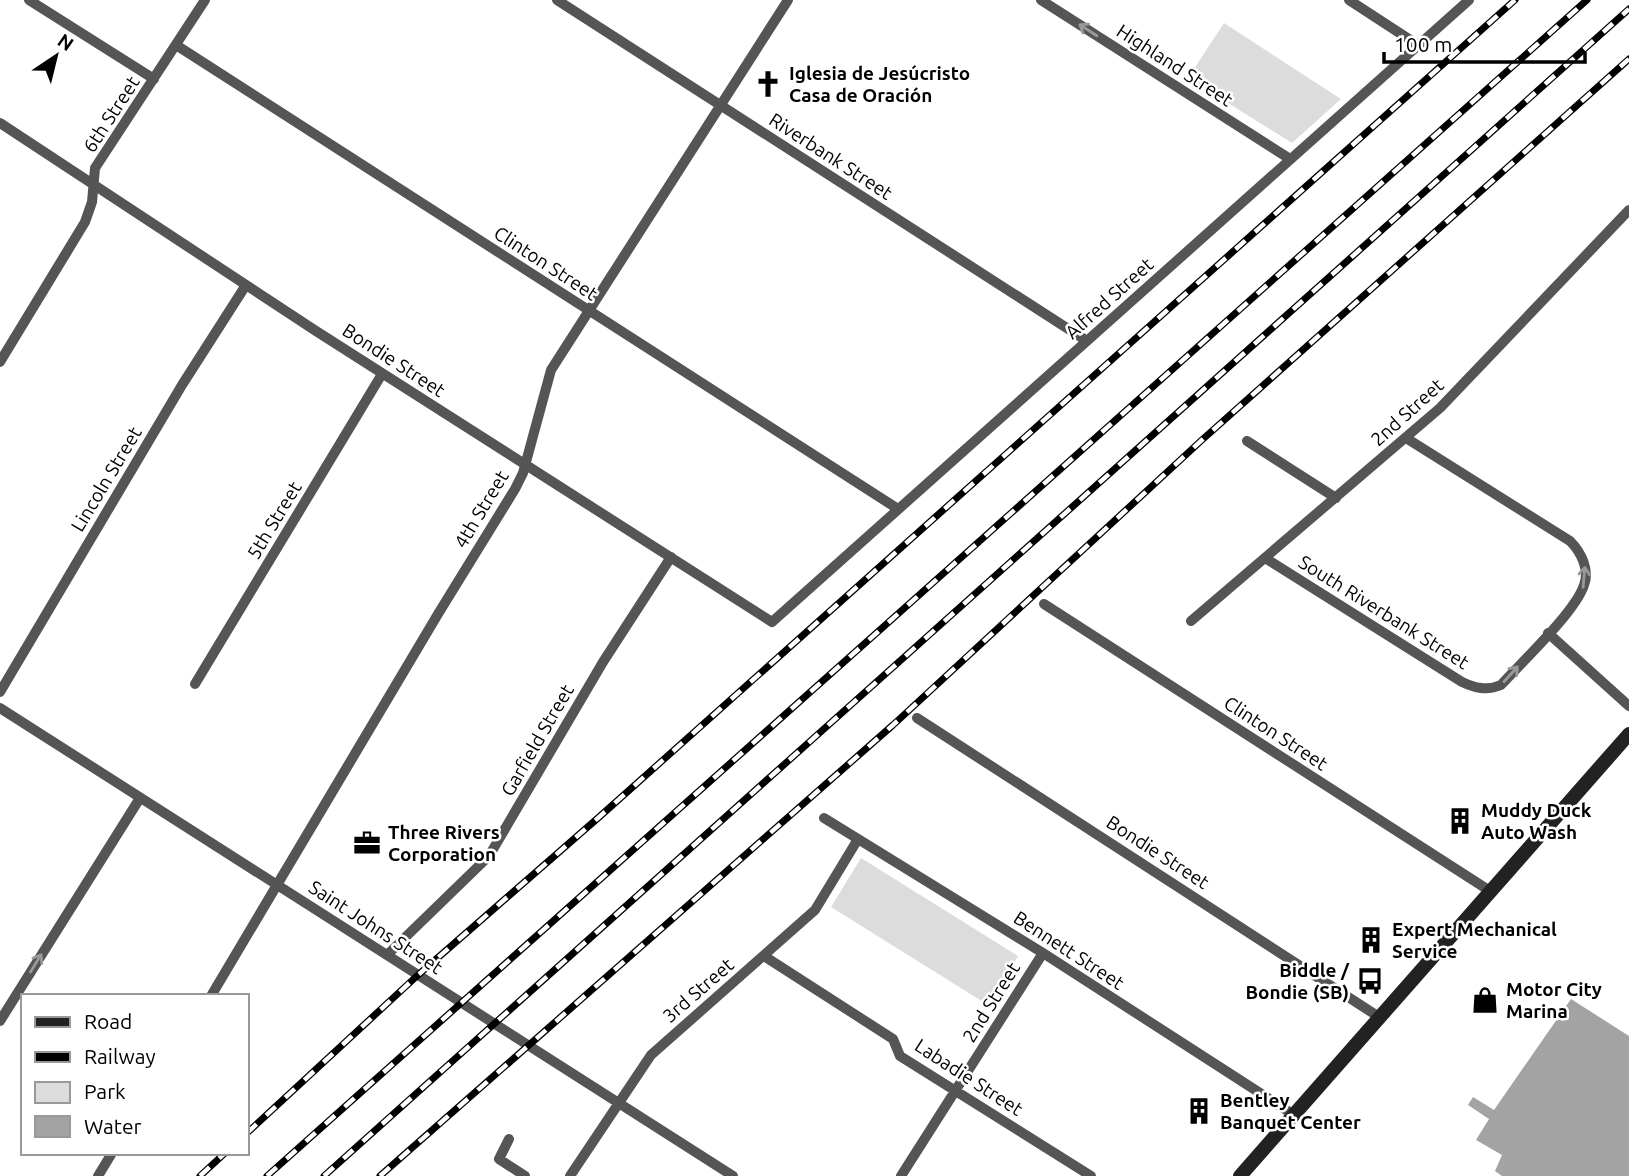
<svg xmlns="http://www.w3.org/2000/svg" width="1629" height="1176" viewBox="0 0 1629 1176" font-family="Ubuntu,sans-serif">
<style>
.green{fill:#dcdcdc}
.water{fill:#a3a3a3}
.lines{fill:none;stroke-linecap:round;stroke-linejoin:round}
.minor{stroke:#555;stroke-width:10}
.secondary{stroke:#222;stroke-width:14}
.rail-casing{stroke:#000;stroke-width:7}
.rail{stroke:#fff;stroke-width:4.5;stroke-dasharray:13;stroke-linecap:butt}
.oneway{stroke:#999}
.labels{text-anchor:middle;dominant-baseline:central;stroke-width:5;stroke-linejoin:round;paint-order:stroke}
.street-label{font-size:19px;fill:#000;stroke:#fff}
.poi-label{font-size:19px;font-weight:bold;fill:#000;stroke:#fff;text-anchor:start}
</style>
<rect width="100%" height="100%" fill="#fff"/>
<!-- green -->
<path class="green" d="M 1224,23 L 1341,99 L 1292,143 L 1188,78 Z
M 861,858 L 1018,956 L 988,1005 L 831,907 Z"/>
<!-- water -->
<path class="water" d="M 1571,999 L 1629,1036 L 1629,1176 L 1502,1176 L 1495,1171 L 1502,1155 L 1476,1140 L 1489,1119 L 1468,1105 L 1473,1097 L 1494,1110 Z"/>
<g class="lines">
<!-- minor -->
<path class="minor" d="M 29,0 L 154,79
M 557,0 L 1087,341
M 1041,0 L 1290,159
M 1349,0 L 1418,45
M 176,45 L 898,509
M 0,123 L 316,331 L 772,622 L 1469,0
M 0,362 L 85,222 L 92,202 L 95,168 L 205,0
M 1247,441 L 1336,498
M 1265,558 L 1462,682 C 1475,688 1487,691 1501,685 C 1522,662 1576,611 1584,585 C 1590,570 1581,552 1570,541 L 1406,438
M 1044,604 L 1490,891
M 1191,621 L 1440,408 L 1629,210
M 1548,633 L 1629,706
M 195,684 L 382,374
M 0,692 L 182,385 L 246,285
M 0,708 L 733,1176
M 917,718 L 1379,1017
M 824,818 L 1043,953 L 1294,1115
M 387,955 L 489,856 L 603,662 L 671,557
M 764,956 L 893,1039 L 900,1056 L 1091,1176
M 211,996 L 438,614 L 515,489 L 523,473 L 551,370 L 788,0
M 0,1021 L 140,798
M 509,1139 L 499,1159 L 525,1176
M 98,1176 L 112,1153
M 570,1176 L 651,1055 L 815,910 L 858,839
M 901,1176 L 1043,953"/>
<!-- secondary -->
<path class="secondary" d="M 1240,1176 L 1629,734"/>
<defs>
<path id="rail" d="M 247,1133 L 418,975 L 598,818 L 1515,0
M 200,1176 L 225,1153
M 267,1176 L 1587,0
M 324,1176 L 1629,9
M 380,1176 L 893,725 L 1203,439 L 1629,59"/>
</defs>
<!-- rail casing -->
<use href="#rail" class="rail-casing"/>
<!-- rail -->
<use href="#rail" class="rail"/>
</g>
<!-- one-way arrows -->
<defs><path id="oneway-shaft" d="M-6 0H5M1.5-3L5.5 0L1.5 3" fill="none" stroke-width="1.6" stroke-linecap="round" stroke-linejoin="round" transform="scale(1.75)"/></defs>
<g class="oneway">
<use href="#oneway-shaft" transform="translate(1088 30) rotate(-147)"/>
<use href="#oneway-shaft" transform="translate(1584 577) rotate(-85)"/>
<use href="#oneway-shaft" transform="translate(1511 674) rotate(-48)"/>
<use href="#oneway-shaft" transform="translate(36 963) rotate(-58)"/>
</g>
<!-- icons -->
<defs>
<symbol id="church-bare" viewBox="-9 -9 18 18"><path d="M-1.2-6h2.4v3.5h3.3v2.4h-3.3V6h-2.4V-.1h-3.3v-2.4h3.3Z" fill="#000" stroke="#fff" stroke-width="2.5" paint-order="stroke"/></symbol>
<symbol id="building-bare" viewBox="-9 -9 18 18"><path d="M-4-6H4V6H1V3H-1V6H-4ZM-2.5-4.3h1.7v1.8h-1.7ZM.8-4.3h1.7v1.8H.8ZM-2.5-1h1.7V.8h-1.7ZM.8-1h1.7V.8H.8Z" fill="#000" stroke="#fff" stroke-width="2.5" paint-order="stroke"/></symbol>
<symbol id="office-bare" viewBox="-9 -9 18 18"><path d="M-6-3h4V-5.5h4V-3h4V5H-6ZM-1-4.5V-3h2v-1.5ZM-6 0V1H6V0Z" fill="#000" stroke="#fff" stroke-width="2.5" paint-order="stroke"/></symbol>
<symbol id="bus-bare" viewBox="-9 -9 18 18"><path d="M-5-6H5V4H4V6H2V4H-2V6H-4V4H-5ZM-3.5-4V0h7V-4ZM-3.5 1.2v1.5H-2V1.2ZM2 1.2v1.5H3.5V1.2Z" fill="#000" stroke="#fff" stroke-width="2.5" paint-order="stroke"/></symbol>
<symbol id="shop-bare" viewBox="-9 -9 18 18"><path d="M-5-2.5h2.3a2.7 3.5 0 0 1 5.4 0H5L5.5 6h-11ZM-1.5-2.5h3a1.5 2.3 0 0 0-3 0Z" fill="#000" stroke="#fff" stroke-width="2.5" paint-order="stroke"/></symbol>
</defs>
<g fill-rule="evenodd">
<use href="#church-bare" x="749" y="65" width="38" height="38"/>
<use href="#building-bare" x="1441" y="802" width="38" height="38"/>
<use href="#office-bare" x="348" y="824" width="38" height="38"/>
<use href="#building-bare" x="1352" y="921" width="38" height="38"/>
<use href="#bus-bare" x="1351" y="962" width="38" height="38"/>
<use href="#shop-bare" x="1466" y="981" width="38" height="38"/>
<use href="#building-bare" x="1180" y="1092" width="38" height="38"/>
</g>
<g class="labels">
<!-- street labels -->
<g class="street-label">
<text transform="translate(1175 65) rotate(33)">Highland Street</text>
<text transform="translate(111 114) rotate(-57)">6th Street</text>
<text transform="translate(831 156) rotate(33)">Riverbank Street</text>
<text transform="translate(546 263) rotate(33)">Clinton Street</text>
<text transform="translate(1109 298) rotate(-42)">Alfred Street</text>
<text transform="translate(394 360) rotate(33)">Bondie Street</text>
<text transform="translate(1407 412) rotate(-42)">2nd Street</text>
<text transform="translate(106 479) rotate(-59)">Lincoln Street</text>
<text transform="translate(481 509) rotate(-59)">4th Street</text>
<text transform="translate(274 520) rotate(-59)">5th Street</text>
<text transform="translate(1384 612) rotate(32)">South Riverbank Street</text>
<text transform="translate(1276 733) rotate(33)">Clinton Street</text>
<text transform="translate(537 740) rotate(-60)">Garfield Street</text>
<text transform="translate(1158 852) rotate(33)">Bondie Street</text>
<text transform="translate(376 927) rotate(33)">Saint Johns Street</text>
<text transform="translate(1069 950) rotate(33)">Bennett Street</text>
<text transform="translate(698 990) rotate(-41)">3rd Street</text>
<text transform="translate(991 1002) rotate(-58)">2nd Street</text>
<text transform="translate(969 1077) rotate(33)">Labadie Street</text>
</g>
<!-- poi labels -->
<g class="poi-label">
<text x="789" y="73">Iglesia de Jesúcristo<tspan x="789" dy="22">Casa de Oración</tspan></text>
<text x="1481" y="810">Muddy Duck<tspan x="1481" dy="22">Auto Wash</tspan></text>
<text x="388" y="832">Three Rivers<tspan x="388" dy="22">Corporation</tspan></text>
<text x="1392" y="929">Expert Mechanical<tspan x="1392" dy="22">Service</tspan></text>
<text x="1349" y="970" text-anchor="end">Biddle /<tspan x="1349" dy="22">Bondie (SB)</tspan></text>
<text x="1506" y="989">Motor City<tspan x="1506" dy="22">Marina</tspan></text>
<text x="1220" y="1100">Bentley<tspan x="1220" dy="22">Banquet Center</tspan></text>
</g>
</g>
<!-- legend -->
<rect x="21" y="994" width="228" height="161" fill="#ffffff" stroke="#999999" stroke-width="2"/>
<rect x="35" y="1017" width="35" height="10" fill="#222222" stroke="#999999" stroke-width="2"/>
<text x="84" y="1029" font-size="21" fill="#000000">Road</text>
<rect x="35" y="1052" width="35" height="10" fill="#000000" stroke="#999999" stroke-width="2"/>
<text x="84" y="1064" font-size="21" fill="#000000">Railway</text>
<rect x="35" y="1082" width="35" height="21" fill="#dcdcdc" stroke="#999999" stroke-width="2"/>
<text x="84" y="1099" font-size="21" fill="#000000">Park</text>
<rect x="35" y="1116" width="35" height="21" fill="#a3a3a3" stroke="#999999" stroke-width="2"/>
<text x="84" y="1134" font-size="21" fill="#000000">Water</text>
<!-- north arrow -->
<g transform="translate(56 56) rotate(35)" stroke="#ffffff" stroke-width="5" paint-order="stroke">
<path d="M0-5L12 26L0 18L-12 26Z" fill="#000000"/>
<text y="-10" font-size="19" font-weight="bold" text-anchor="middle" fill="#000000">N</text>
</g>
<!-- scale -->
<path d="M1384 52v10h201v-10" fill="none" stroke="#000000" stroke-width="3.5"/>
<text x="1394" y="52" font-size="21" fill="#000000" stroke="#ffffff" stroke-width="5" paint-order="stroke">100 m</text>
</svg>
